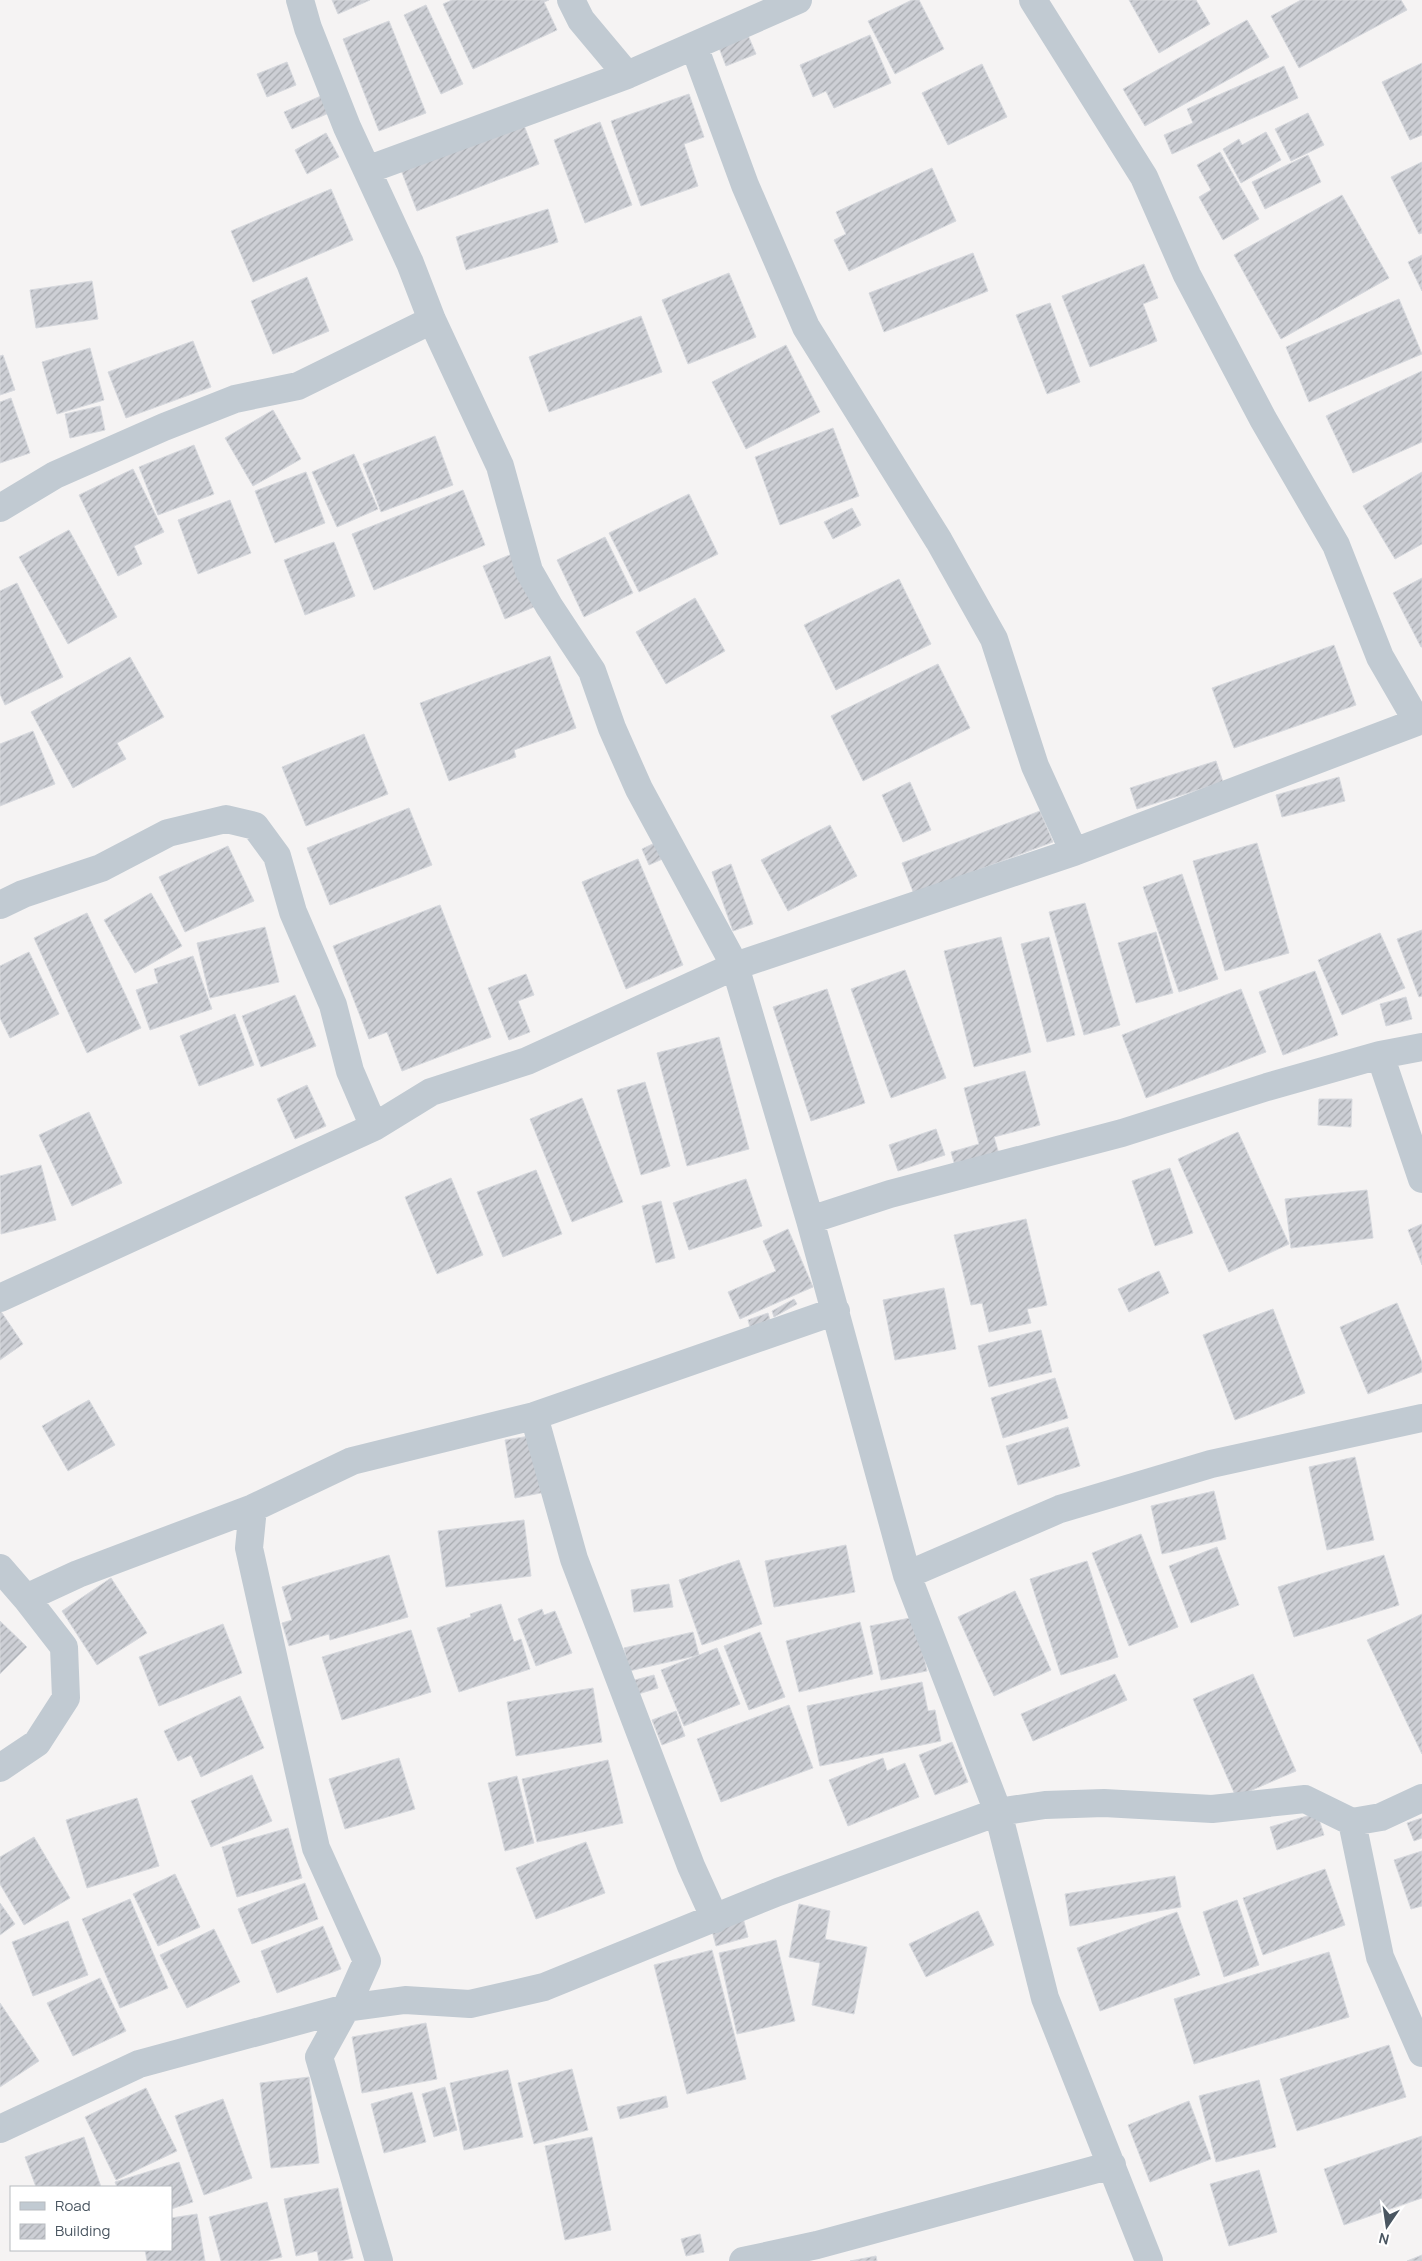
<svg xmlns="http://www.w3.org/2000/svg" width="1422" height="2261" viewBox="0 0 1422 2261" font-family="Manrope,sans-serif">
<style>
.building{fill:url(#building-hatch);stroke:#d7d9de}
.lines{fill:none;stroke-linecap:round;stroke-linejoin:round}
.minor{stroke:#c1cad2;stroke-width:28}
</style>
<defs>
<pattern id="building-hatch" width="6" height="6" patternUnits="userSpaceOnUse" patternTransform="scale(1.25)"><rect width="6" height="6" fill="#cdcfd5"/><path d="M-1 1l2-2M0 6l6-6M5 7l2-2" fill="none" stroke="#a8abb0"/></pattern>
</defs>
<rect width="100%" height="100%" fill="#f5f3f3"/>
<!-- building -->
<path class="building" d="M 332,0 L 370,0 L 338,14 Z
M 452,0 L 549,0 L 544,2 L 557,30 L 473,69 L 443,4 Z
M 912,0 L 919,0 L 944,49 L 895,74 L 868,21 Z
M 1129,0 L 1196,0 L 1210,24 L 1159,53 Z
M 1301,0 L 1401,0 L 1407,10 L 1299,68 L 1271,16 Z
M 426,5 L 463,84 L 441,94 L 404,15 Z
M 1247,20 L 1269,57 L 1145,126 L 1123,89 Z
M 389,21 L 426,113 L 379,131 L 343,39 Z
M 747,33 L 756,54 L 726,66 L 718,45 Z
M 870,35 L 891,83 L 834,108 L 826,91 L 813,97 L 800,65 Z
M 287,62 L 296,85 L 267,97 L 257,74 Z
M 1422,63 L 1422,135 L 1410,140 L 1382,82 Z
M 982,64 L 1007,117 L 948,145 L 922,93 Z
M 1284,66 L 1298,98 L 1172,154 L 1164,135 L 1193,123 L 1187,109 Z
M 689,94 L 704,137 L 684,144 L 698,186 L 641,206 L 611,121 Z
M 321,96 L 329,113 L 292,129 L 284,112 Z
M 1308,113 L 1324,145 L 1291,161 L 1275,129 Z
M 600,122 L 632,205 L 585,223 L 554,140 Z
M 523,123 L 539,164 L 417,211 L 401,170 Z
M 1266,132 L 1281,160 L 1241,183 L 1223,149 L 1239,139 L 1242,145 Z
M 326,133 L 339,157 L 307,174 L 295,150 Z
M 1220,152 L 1259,219 L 1223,240 L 1199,197 L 1211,190 L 1197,165 Z
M 1308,155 L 1321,182 L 1265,209 L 1252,182 Z
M 1422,162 L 1422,233 L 1419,234 L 1391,177 Z
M 932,168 L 956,221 L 849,271 L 834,240 L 846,234 L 836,212 Z
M 331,189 L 353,240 L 253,282 L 231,231 Z
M 1342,195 L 1389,278 L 1281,339 L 1234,255 Z
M 548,209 L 558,242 L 466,270 L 456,237 Z
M 973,253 L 988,291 L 884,332 L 869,293 Z
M 1422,255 L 1422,291 L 1408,262 Z
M 1144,264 L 1158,298 L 1143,304 L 1157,341 L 1090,367 L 1062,296 Z
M 729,273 L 756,337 L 688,364 L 662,300 Z
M 307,277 L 329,331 L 273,354 L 251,301 Z
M 92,281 L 98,319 L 36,328 L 30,290 Z
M 1399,299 L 1422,354 L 1309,402 L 1286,347 Z
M 1050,303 L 1080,382 L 1047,394 L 1016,315 Z
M 641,316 L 662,372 L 549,412 L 529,357 Z
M 193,341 L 211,387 L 126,418 L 108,372 Z
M 786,345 L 820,412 L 746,449 L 712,382 Z
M 90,348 L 104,400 L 57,414 L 42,362 Z
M 3,355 L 15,390 L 0,395 L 0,356 Z
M 1422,371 L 1422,442 L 1353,473 L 1326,416 Z
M 11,398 L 30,453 L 0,463 L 0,402 Z
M 100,406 L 105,430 L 70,438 L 65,414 Z
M 273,410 L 301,459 L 253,486 L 225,438 Z
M 833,428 L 859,496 L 780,525 L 755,457 Z
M 435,436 L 453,485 L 381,512 L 363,464 Z
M 194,445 L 214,494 L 158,515 L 139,467 Z
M 354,454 L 378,509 L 337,527 L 312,472 Z
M 133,469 L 164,532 L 134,546 L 142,564 L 118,576 L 79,495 Z
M 306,472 L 325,523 L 275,543 L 255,491 Z
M 1422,472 L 1422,544 L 1395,559 L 1363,506 Z
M 463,490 L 485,545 L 374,590 L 352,534 Z
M 689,494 L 718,554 L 639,592 L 609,533 Z
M 230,500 L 251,553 L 198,574 L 178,520 Z
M 852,508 L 861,525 L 833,539 L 824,522 Z
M 69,530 L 117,617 L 68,644 L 19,557 Z
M 605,537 L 633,593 L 584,617 L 557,560 Z
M 334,542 L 355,596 L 305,615 L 284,560 Z
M 512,554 L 534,607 L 505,619 L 483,566 Z
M 1422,578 L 1422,647 L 1421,647 L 1393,593 Z
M 899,579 L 931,644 L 836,690 L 804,625 Z
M 17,583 L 63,677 L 5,705 L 0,694 L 0,591 Z
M 695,598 L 725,651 L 666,684 L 636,632 Z
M 1334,645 L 1356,705 L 1234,748 L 1212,688 Z
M 550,656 L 576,728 L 514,750 L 516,757 L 449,781 L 420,703 Z
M 130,657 L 164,717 L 117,743 L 126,759 L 73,788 L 31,712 Z
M 938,664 L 970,728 L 863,781 L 831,716 Z
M 33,731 L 55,784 L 0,806 L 0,744 Z
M 364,734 L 388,794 L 306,826 L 282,767 Z
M 1216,761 L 1223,782 L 1137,809 L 1130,788 Z
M 1339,777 L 1345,801 L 1282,817 L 1276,795 Z
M 910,782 L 931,830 L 903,842 L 882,795 Z
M 409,808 L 432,865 L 330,905 L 307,848 Z
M 1040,811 L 1053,842 L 914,894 L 902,863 Z
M 830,825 L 857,876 L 788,911 L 761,860 Z
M 659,841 L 667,857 L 649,865 L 642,849 Z
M 1257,843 L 1289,953 L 1225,971 L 1193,861 Z
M 228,846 L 254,901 L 185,932 L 159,877 Z
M 638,859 L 683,965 L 626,989 L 582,882 Z
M 731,864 L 753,924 L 733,931 L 712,872 Z
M 1182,874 L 1218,979 L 1179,992 L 1143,887 Z
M 151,893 L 182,946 L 135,973 L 104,920 Z
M 1085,903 L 1120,1025 L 1084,1035 L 1049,912 Z
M 440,905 L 491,1037 L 402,1071 L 387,1032 L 369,1039 L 333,946 Z
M 87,913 L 141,1028 L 87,1053 L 34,938 Z
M 265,927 L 279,982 L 210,998 L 197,943 Z
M 1422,930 L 1422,996 L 1419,997 L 1397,939 Z
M 1156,932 L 1173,993 L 1136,1003 L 1118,943 Z
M 1380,933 L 1405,988 L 1342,1015 L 1318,960 Z
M 1001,937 L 1031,1052 L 974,1067 L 944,951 Z
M 1049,937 L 1075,1035 L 1047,1042 L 1021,944 Z
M 29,952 L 59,1014 L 10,1038 L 0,1018 L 0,966 Z
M 193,956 L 212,1009 L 150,1030 L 136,990 L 158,983 L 154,969 Z
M 905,970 L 946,1078 L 891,1098 L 851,989 Z
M 1315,971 L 1338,1035 L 1283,1055 L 1259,992 Z
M 526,974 L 534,995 L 518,1001 L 530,1032 L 509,1040 L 488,988 Z
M 827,989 L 865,1103 L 811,1121 L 773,1007 Z
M 1241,989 L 1266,1052 L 1146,1098 L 1122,1035 Z
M 295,995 L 316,1046 L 261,1067 L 242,1016 Z
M 1406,997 L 1412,1019 L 1386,1026 L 1380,1004 Z
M 235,1014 L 254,1065 L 199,1086 L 180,1036 Z
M 719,1037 L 749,1149 L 687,1166 L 657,1053 Z
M 1025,1071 L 1040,1125 L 994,1137 L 999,1154 L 955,1166 L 951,1152 L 979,1144 L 964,1088 Z
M 645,1082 L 670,1166 L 641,1175 L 617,1090 Z
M 307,1085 L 326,1126 L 295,1139 L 277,1099 Z
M 582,1098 L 623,1202 L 572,1222 L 530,1119 Z
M 1319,1099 L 1352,1099 L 1351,1127 L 1318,1125 Z
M 89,1112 L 122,1183 L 72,1206 L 39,1135 Z
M 936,1129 L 945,1155 L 898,1171 L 889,1145 Z
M 1238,1132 L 1289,1244 L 1229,1272 L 1178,1159 Z
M 41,1165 L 56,1220 L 1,1234 L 0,1176 Z
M 1170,1168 L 1193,1233 L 1155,1246 L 1132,1181 Z
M 536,1170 L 562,1234 L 503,1257 L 477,1192 Z
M 451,1178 L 483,1255 L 437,1274 L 405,1197 Z
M 746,1179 L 762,1226 L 689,1250 L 673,1203 Z
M 1367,1190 L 1373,1238 L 1291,1248 L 1285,1199 Z
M 661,1201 L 675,1258 L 656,1263 L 642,1206 Z
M 1026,1219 L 1047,1305 L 1027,1309 L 1031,1323 L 989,1332 L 982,1303 L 971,1305 L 954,1235 Z
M 1422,1224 L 1422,1265 L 1408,1230 Z
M 788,1229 L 813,1287 L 740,1319 L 728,1292 L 776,1271 L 763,1241 Z
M 1159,1271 L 1169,1293 L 1129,1312 L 1118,1289 Z
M 944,1288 L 956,1349 L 895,1360 L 883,1300 Z
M 794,1299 L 797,1304 L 774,1317 L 772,1311 Z
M 1397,1303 L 1422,1362 L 1422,1372 L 1368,1394 L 1340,1327 Z
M 1273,1309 L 1305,1393 L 1235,1420 L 1203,1335 Z
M 0,1310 L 23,1344 L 0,1360 Z
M 768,1313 L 770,1320 L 750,1327 L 748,1320 Z
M 1041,1330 L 1052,1372 L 989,1387 L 978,1346 Z
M 1055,1378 L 1068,1418 L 1003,1438 L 991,1398 Z
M 89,1400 L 115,1445 L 68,1471 L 42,1426 Z
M 1068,1427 L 1080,1466 L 1018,1485 L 1006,1446 Z
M 536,1435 L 546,1492 L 515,1498 L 505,1440 Z
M 1355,1457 L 1374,1540 L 1327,1550 L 1309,1467 Z
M 1214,1491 L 1226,1539 L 1162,1554 L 1151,1506 Z
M 524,1520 L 531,1576 L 446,1587 L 438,1531 Z
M 1141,1534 L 1178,1627 L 1129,1646 L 1092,1553 Z
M 846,1545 L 855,1592 L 774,1607 L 765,1561 Z
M 1217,1547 L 1239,1605 L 1191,1623 L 1169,1566 Z
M 389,1555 L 408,1617 L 330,1640 L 329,1634 L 289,1646 L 282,1623 L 292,1620 L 282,1587 Z
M 1384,1555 L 1399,1605 L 1294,1637 L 1278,1587 Z
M 739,1560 L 762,1624 L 702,1645 L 679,1580 Z
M 1087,1561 L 1118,1657 L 1061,1675 L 1030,1579 Z
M 111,1578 L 147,1633 L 97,1665 L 62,1611 Z
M 669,1584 L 673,1607 L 634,1612 L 631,1590 Z
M 1015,1591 L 1051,1670 L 994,1696 L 958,1617 Z
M 501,1604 L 514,1642 L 521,1639 L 530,1669 L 459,1692 L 437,1628 L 471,1617 L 470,1614 Z
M 542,1609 L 544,1615 L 555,1611 L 572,1653 L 536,1666 L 518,1619 Z
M 1422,1614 L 1422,1754 L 1367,1640 Z
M 915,1617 L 927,1671 L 881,1680 L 870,1626 Z
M 0,1621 L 27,1647 L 0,1674 Z
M 860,1622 L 873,1674 L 799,1692 L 786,1641 Z
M 223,1624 L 242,1673 L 159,1706 L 139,1657 Z
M 411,1630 L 431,1692 L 342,1720 L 322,1657 Z
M 693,1632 L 699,1655 L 629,1671 L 624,1648 Z
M 760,1632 L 785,1697 L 749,1710 L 724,1646 Z
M 717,1648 L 740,1704 L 684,1726 L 661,1670 Z
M 1115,1674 L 1127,1700 L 1033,1741 L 1021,1714 Z
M 1253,1674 L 1296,1771 L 1236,1797 L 1193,1699 Z
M 654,1675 L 658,1688 L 635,1695 L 631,1681 Z
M 922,1682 L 928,1711 L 935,1710 L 941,1741 L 820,1766 L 807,1706 Z
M 593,1688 L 602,1742 L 516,1756 L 507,1702 Z
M 240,1696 L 264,1748 L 201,1777 L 191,1755 L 178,1761 L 164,1731 Z
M 789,1705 L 813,1768 L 721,1802 L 697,1739 Z
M 676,1711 L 685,1736 L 662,1745 L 652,1720 Z
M 952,1742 L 968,1782 L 935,1795 L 919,1755 Z
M 399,1758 L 415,1809 L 345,1829 L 329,1779 Z
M 883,1758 L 887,1771 L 905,1763 L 919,1797 L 848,1826 L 829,1780 Z
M 608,1760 L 623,1823 L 537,1842 L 522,1779 Z
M 252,1775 L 272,1821 L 211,1847 L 191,1801 Z
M 517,1776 L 534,1843 L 505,1851 L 488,1783 Z
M 137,1798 L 159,1866 L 87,1888 L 66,1820 Z
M 1317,1813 L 1324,1835 L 1277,1850 L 1270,1827 Z
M 1422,1818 L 1422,1838 L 1414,1841 L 1407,1823 Z
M 288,1828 L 302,1878 L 237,1897 L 222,1847 Z
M 34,1837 L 70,1898 L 24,1925 L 0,1884 L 0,1857 Z
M 586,1842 L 605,1893 L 536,1919 L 516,1868 Z
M 1422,1851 L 1422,1906 L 1411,1909 L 1394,1860 Z
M 1325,1869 L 1345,1925 L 1263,1955 L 1243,1898 Z
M 175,1874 L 200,1927 L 158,1946 L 133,1894 Z
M 1175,1876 L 1181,1907 L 1070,1926 L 1065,1894 Z
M 305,1883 L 318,1919 L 252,1944 L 238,1909 Z
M 130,1899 L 168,1988 L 120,2008 L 82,1919 Z
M 1237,1900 L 1259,1965 L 1224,1977 L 1203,1912 Z
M 0,1903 L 15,1924 L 0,1935 Z
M 799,1904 L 830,1911 L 825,1939 L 867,1947 L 854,2014 L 812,2005 L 820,1963 L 789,1957 Z
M 978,1911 L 994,1945 L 926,1977 L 909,1944 Z
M 1177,1912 L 1200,1975 L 1100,2011 L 1077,1948 Z
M 742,1914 L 748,1937 L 716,1946 L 710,1923 Z
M 68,1921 L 88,1975 L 33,1996 L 12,1942 Z
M 323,1926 L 341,1969 L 277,1993 L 261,1951 Z
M 214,1929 L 240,1982 L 187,2008 L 160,1955 Z
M 776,1940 L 795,2021 L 737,2034 L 719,1953 Z
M 712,1950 L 746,2079 L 687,2094 L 654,1965 Z
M 1329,1952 L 1349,2017 L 1194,2064 L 1174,1999 Z
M 100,1978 L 126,2031 L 73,2056 L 47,2003 Z
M 0,2003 L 39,2061 L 0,2087 Z
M 426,2023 L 437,2079 L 362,2093 L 352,2037 Z
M 1389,2045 L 1406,2097 L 1297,2131 L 1280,2079 Z
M 572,2069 L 588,2130 L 534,2144 L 518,2083 Z
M 508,2070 L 523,2137 L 464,2150 L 450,2083 Z
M 309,2077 L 319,2163 L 271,2168 L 260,2083 Z
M 1259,2080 L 1276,2147 L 1216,2162 L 1199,2096 Z
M 445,2087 L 457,2130 L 434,2137 L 422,2094 Z
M 146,2088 L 177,2151 L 116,2180 L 85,2117 Z
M 412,2092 L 426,2142 L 384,2153 L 371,2104 Z
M 666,2096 L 668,2107 L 620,2119 L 617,2107 Z
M 223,2099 L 252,2178 L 204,2195 L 175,2116 Z
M 1189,2101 L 1211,2159 L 1150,2182 L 1128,2125 Z
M 1422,2136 L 1422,2198 L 1344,2225 L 1324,2169 Z
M 84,2137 L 101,2187 L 36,2187 L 25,2157 Z
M 592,2137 L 611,2230 L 565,2240 L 545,2146 Z
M 179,2162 L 193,2202 L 171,2209 L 171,2187 L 117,2187 L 115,2182 Z
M 1259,2170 L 1277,2232 L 1229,2246 L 1210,2184 Z
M 338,2188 L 353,2258 L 340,2261 L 319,2261 L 317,2251 L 296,2256 L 284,2199 Z
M 267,2202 L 282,2257 L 265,2261 L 221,2261 L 209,2217 Z
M 197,2214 L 205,2261 L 147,2261 L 145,2250 L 171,2250 L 171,2218 Z
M 700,2234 L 704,2252 L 686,2256 L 681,2239 Z
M 1422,2255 L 1422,2261 L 1407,2261 Z
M 876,2256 L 877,2261 L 850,2261 Z"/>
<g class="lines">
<!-- minor -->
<path class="minor" d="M 300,0 L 308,28 L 347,127 L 410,263 L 432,320 L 500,466 L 529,571 L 549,606 L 592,671 L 612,728 L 639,789 L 735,966 L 810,1220 L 907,1575 L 998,1812 L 1045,1998 L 1149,2261
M 571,0 L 581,20 L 627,75
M 1033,0 L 1144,177 L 1187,275 L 1263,419 L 1336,545 L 1380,657 L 1417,721
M 694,46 L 745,185 L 806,327 L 939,541 L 994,639 L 1035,766 L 1074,852
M 367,170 L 627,75 L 798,0
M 0,508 L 55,475 L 164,427 L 235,399 L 298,386 L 432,320
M 0,905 L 23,894 L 101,868 L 168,833 L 226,819 L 255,826 L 277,856 L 293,912 L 333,1005 L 350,1071 L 374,1127 L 431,1092 L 527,1061 L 735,966 L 1074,852 L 1422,720
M 1422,1047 L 1380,1055 L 1422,1179
M 810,1220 L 890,1194 L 1122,1133 L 1267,1087 L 1380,1055
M 0,1298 L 374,1127
M 534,1416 L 574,1559 L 691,1866 L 715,1919
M 253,1508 L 249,1548 L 316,1848 L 367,1961 L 346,2008 L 319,2057 L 379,2261
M 0,1568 L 26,1598 L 78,1574 L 253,1508 L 352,1461 L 534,1416 L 836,1311
M 907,1575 L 1060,1509 L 1211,1464 L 1422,1418
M 0,1768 L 37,1743 L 66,1698 L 64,1647 L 26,1598
M 1352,1822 L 1380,1957 L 1422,2053
M 0,2129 L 139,2064 L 346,2008 L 405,2000 L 470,2004 L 544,1987 L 778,1892 L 998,1812 L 1045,1805 L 1104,1803 L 1212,1809 L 1305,1799 L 1352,1822 L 1381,1817 L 1422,1798
M 743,2261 L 817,2245 L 1112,2165"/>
</g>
<!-- legend -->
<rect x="10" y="2186" width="162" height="65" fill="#ffffff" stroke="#b7bbc0"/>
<rect x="20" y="2202" width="25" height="8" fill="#c1cad2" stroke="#b7bbc0"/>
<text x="55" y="2211" font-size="15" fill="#4a5661">Road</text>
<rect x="20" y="2224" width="25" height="15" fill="url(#building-hatch)" stroke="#b7bbc0"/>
<text x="55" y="2236" font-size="15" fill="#4a5661">Building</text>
<!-- north arrow -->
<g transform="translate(1387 2226) rotate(193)" stroke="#ffffff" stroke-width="4" paint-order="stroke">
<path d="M0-4L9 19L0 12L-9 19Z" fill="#4a5661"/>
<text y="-8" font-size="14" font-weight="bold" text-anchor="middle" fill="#4a5661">N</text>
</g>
</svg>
